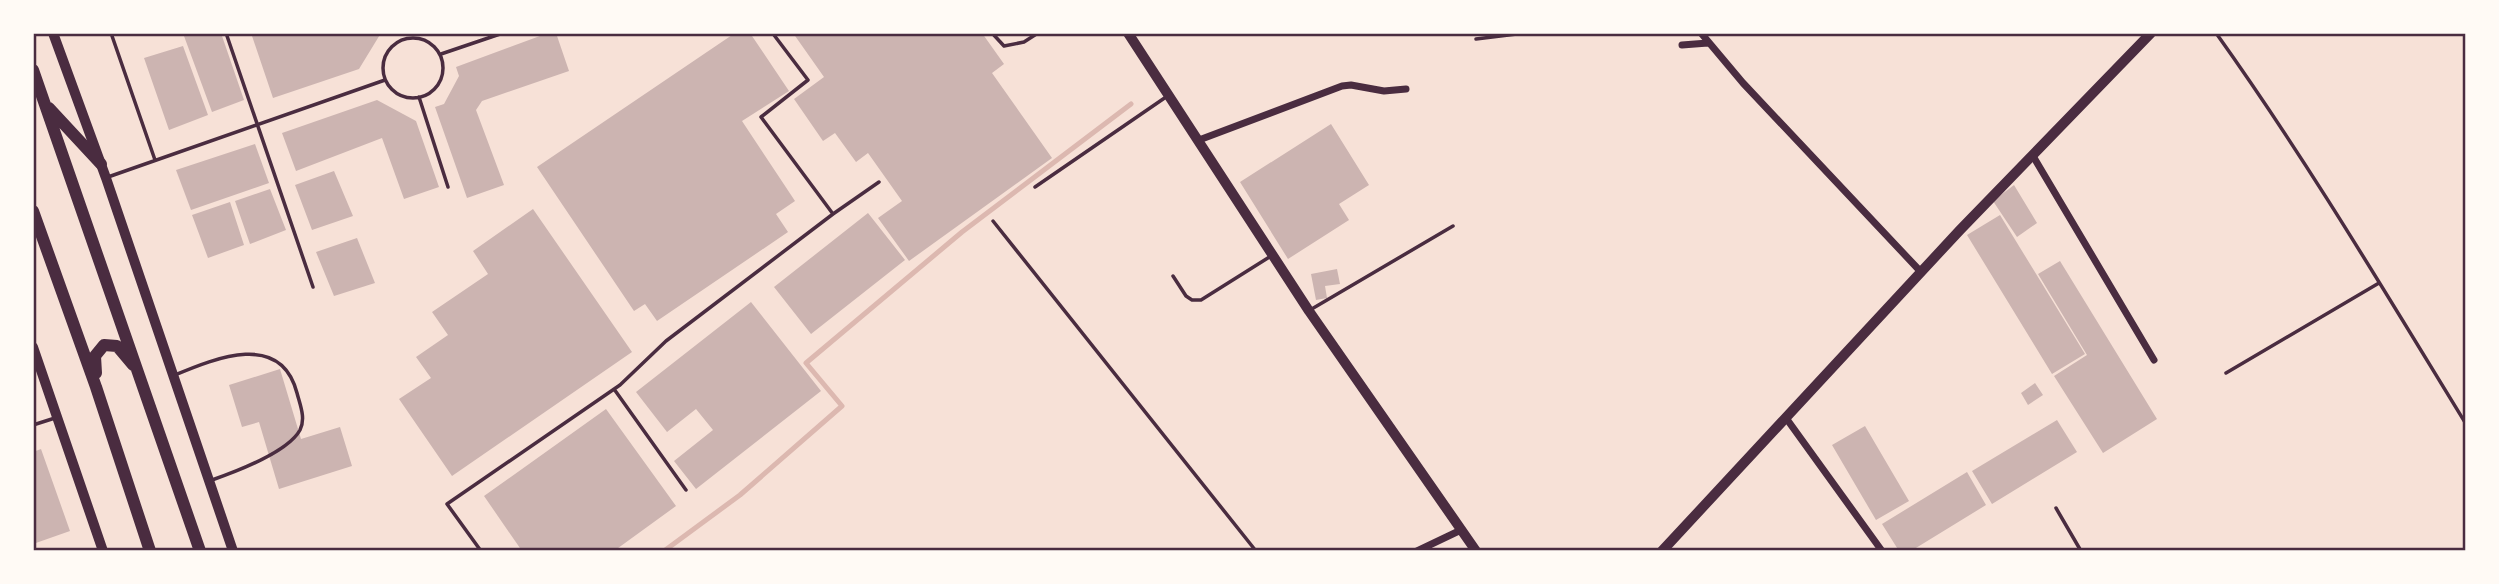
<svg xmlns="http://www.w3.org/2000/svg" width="2499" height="584" viewBox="0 0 2499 584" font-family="Cabin,sans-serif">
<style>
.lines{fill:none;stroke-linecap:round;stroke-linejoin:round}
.stream{stroke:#dcb8b0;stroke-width:5}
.building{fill:#ccb4b1}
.service{stroke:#4a2c40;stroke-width:3.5}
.minor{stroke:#4a2c40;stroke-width:7}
.tertiary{stroke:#4a2c40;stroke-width:10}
.secondary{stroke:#4a2c40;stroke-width:10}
.primary{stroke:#4a2c40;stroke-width:12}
.neatline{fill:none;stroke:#4a2c40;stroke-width:2.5}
</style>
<rect width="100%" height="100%" fill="#f7e1d7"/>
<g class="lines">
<!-- stream -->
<path class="stream" d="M 664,551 L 740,495 L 842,406 L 806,363 L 962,232 L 1131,104"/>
</g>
<!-- building -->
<path class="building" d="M 192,33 L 221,33 L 244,100 L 212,112 L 184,36 Z
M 251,33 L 381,33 L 359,69 L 273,98 Z
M 548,33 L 556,33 L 569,71 L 482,101 L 476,110 L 504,185 L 467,198 L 435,107 L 444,104 L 459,76 L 456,67 Z
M 735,33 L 750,33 L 789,91 L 742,121 L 795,201 L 776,214 L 788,232 L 657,321 L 645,304 L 634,311 L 537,167 Z
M 793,33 L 982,33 L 1004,64 L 992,73 L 1052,158 L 909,261 L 878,218 L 902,201 L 868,153 L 856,162 L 835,133 L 823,141 L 794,99 L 824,77 Z
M 183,46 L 208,115 L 169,130 L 144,58 Z
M 377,100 L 416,121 L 439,187 L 404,199 L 382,138 L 296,171 L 282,133 Z
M 1331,124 L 1369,185 L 1339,204 L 1349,220 L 1288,259 L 1240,182 Z
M 255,144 L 269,183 L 191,210 L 176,170 Z
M 334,171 L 353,216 L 312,230 L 295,185 Z
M 2014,185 L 2037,223 L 2017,237 L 1993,201 Z
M 270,189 L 286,230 L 250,244 L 235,201 Z
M 230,202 L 244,245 L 208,258 L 192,215 Z
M 533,209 L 632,352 L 452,476 L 399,399 L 431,378 L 416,357 L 448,335 L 432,312 L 488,274 L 473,251 Z
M 868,213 L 905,260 L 811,334 L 774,287 Z
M 2000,215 L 2085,354 L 2052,374 L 1967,235 Z
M 357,238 L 375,283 L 334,296 L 316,252 Z
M 2060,261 L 2157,419 L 2103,453 L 2054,376 L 2087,355 L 2038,274 Z
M 1337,269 L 1340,284 L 1325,286 L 1327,298 L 1316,300 L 1311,274 Z
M 751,302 L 821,391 L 696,489 L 674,461 L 713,430 L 696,409 L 667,432 L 636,392 Z
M 280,369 L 301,439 L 340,427 L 352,466 L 279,489 L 259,422 L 242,427 L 229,385 Z
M 2035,383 L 2043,395 L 2028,405 L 2021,393 Z
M 606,409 L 676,506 L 614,551 L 522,551 L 484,496 Z
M 2057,420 L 2077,452 L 1992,504 L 1972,471 Z
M 1865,426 L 1909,501 L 1876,520 L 1832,445 Z
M 41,449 L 70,531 L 33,544 L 33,452 Z
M 1967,472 L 1986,505 L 1911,551 L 1899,551 L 1882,524 Z"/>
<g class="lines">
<!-- service -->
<path class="service" d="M 111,33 L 155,160
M 226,33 L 313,287
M 776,33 L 774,35 L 808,80 L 761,117 L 833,214
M 992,33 L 1004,46 L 1024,42 L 1038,33
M 2216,33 C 2306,159 2385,292 2466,424
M383 68a30 30 0 1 1 60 0a30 30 0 1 1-60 0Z
M 1476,39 L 1525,33
M 441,54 L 503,33
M 419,97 L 448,187
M 108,177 L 385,80
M 1035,187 L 1166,97
M 993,221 L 1256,551
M 1173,276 L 1186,296 L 1192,300 L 1201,300 L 1271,256
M 1310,310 L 1453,226
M 2226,373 L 2379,283
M 175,375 C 216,358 281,331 297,393 C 300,405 306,418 300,430 C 288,452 235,472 212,480
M 614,389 L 686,490
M 33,425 L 55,418
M 2056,508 L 2081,551
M 481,551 L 447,504 L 620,385 L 666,341 L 833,214 L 879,182"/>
<!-- minor -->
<path class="minor" d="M 1701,33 L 1743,83 L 1921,272
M 1682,45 L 1708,43
M 1199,140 L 1342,86 L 1351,85 L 1384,91 L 1406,89
M 2033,156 L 2154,360
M 1786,418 L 1882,551
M 1417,551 L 1461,530"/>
<!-- tertiary -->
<path class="tertiary" d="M 1662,551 L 1960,230 L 2151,33"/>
<!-- secondary -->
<path class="secondary" d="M 53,33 L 106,178 L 233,551
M 1128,33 L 1309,311 L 1476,551
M 33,347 L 103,551"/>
<!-- primary -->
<path class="primary" d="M 33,70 L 200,551
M 49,108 L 101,164
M 33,211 L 96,387 L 150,551
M 96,373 L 95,356 L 104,345 L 117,346 L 133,365"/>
</g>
<!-- border -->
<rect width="2499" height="584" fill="none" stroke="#fffaf5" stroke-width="70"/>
<rect x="35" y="35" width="2429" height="514" class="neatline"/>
</svg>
